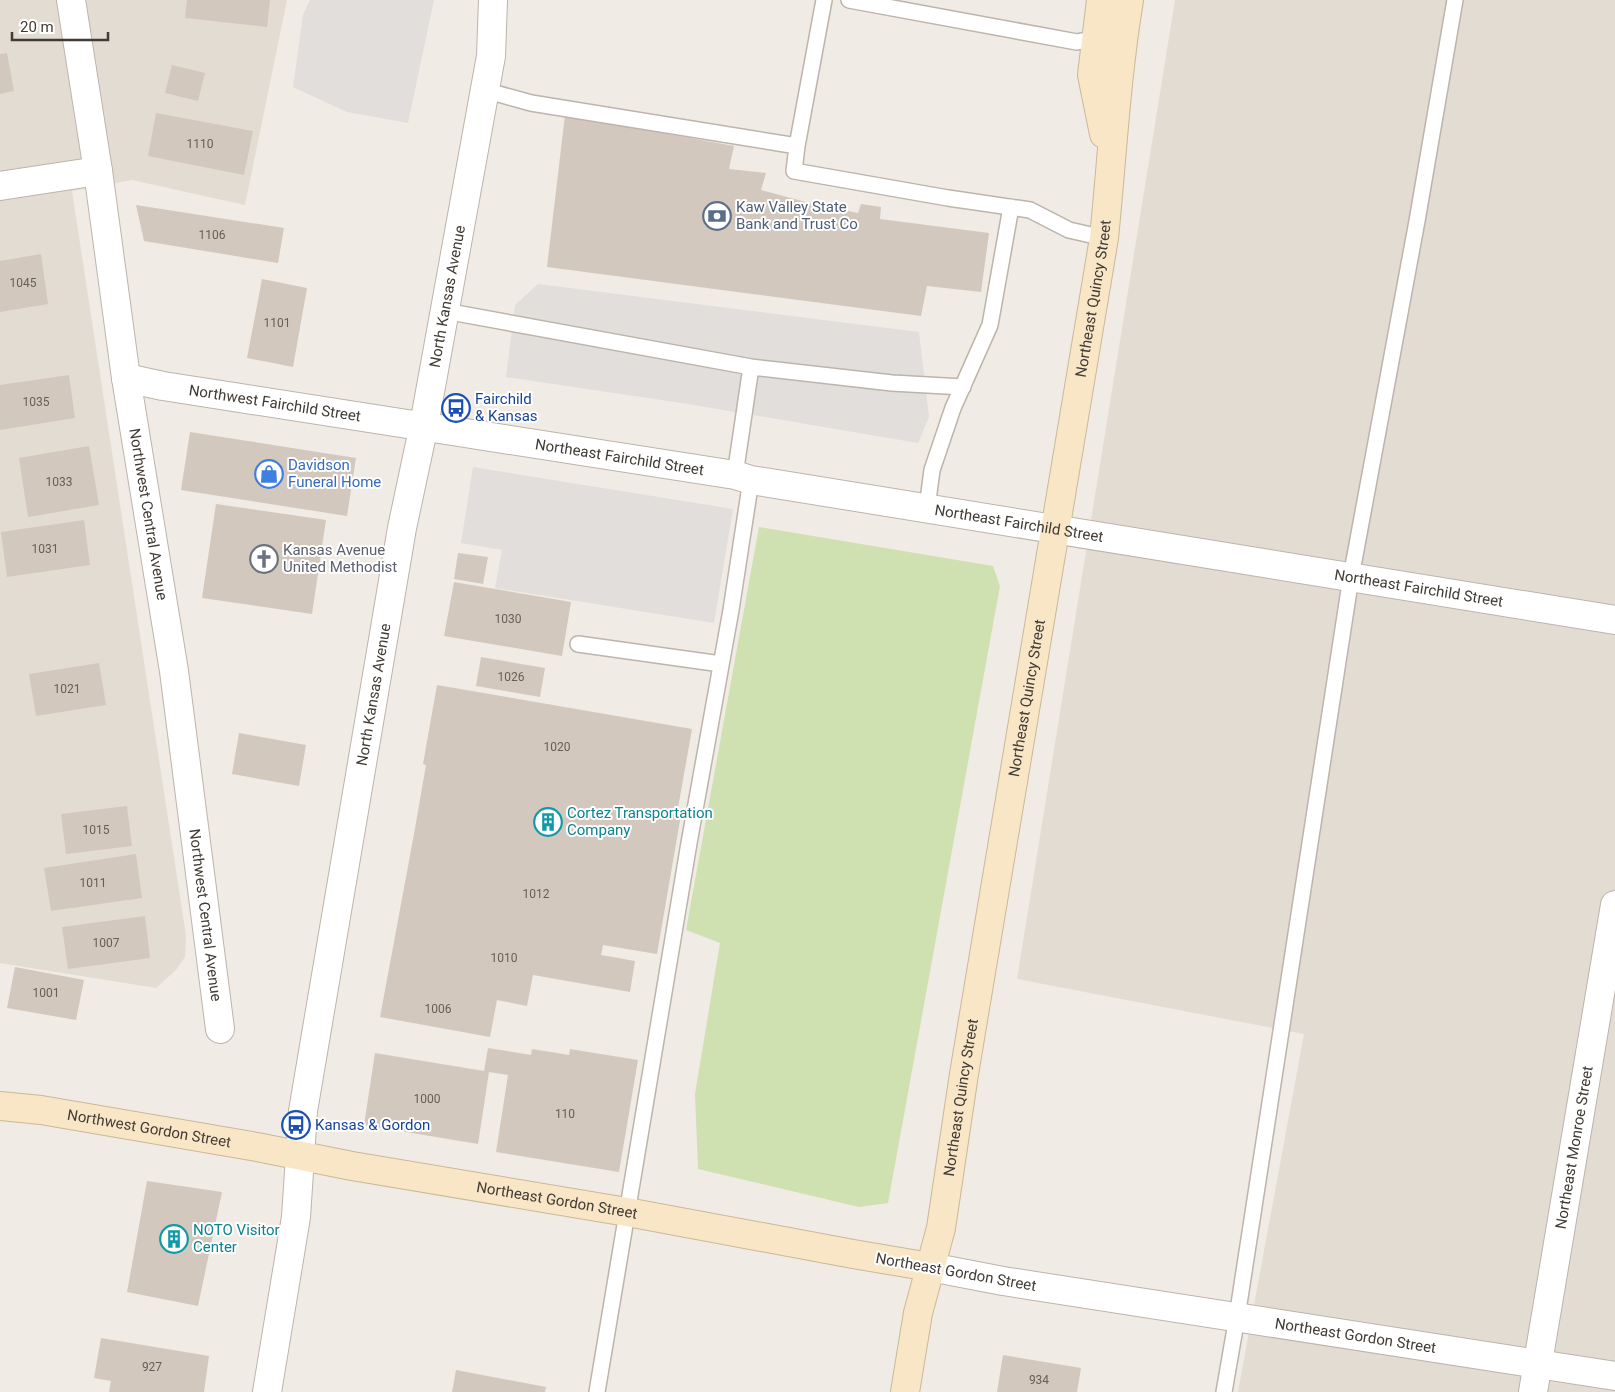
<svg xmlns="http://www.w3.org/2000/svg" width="1615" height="1392" viewBox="0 0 1615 1392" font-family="Roboto,sans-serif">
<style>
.residential{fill:#e3dcd3}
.green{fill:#cfe0b1}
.parking{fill:#e1dedc}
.building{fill:#d3c8be}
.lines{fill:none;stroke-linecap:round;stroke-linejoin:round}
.lane-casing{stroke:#bdb4ab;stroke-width:18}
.street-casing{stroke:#bdb4ab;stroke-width:30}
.secondary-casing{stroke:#cab898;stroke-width:30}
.lane{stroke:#fff;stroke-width:15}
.street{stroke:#fff;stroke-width:28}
.secondary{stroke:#f8e6c6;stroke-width:28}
.labels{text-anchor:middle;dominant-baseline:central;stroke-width:4;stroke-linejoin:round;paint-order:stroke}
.number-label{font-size:12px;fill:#665e57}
.service-label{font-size:15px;fill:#4e5e75;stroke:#fff;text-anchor:start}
.street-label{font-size:15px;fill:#413b35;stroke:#fff}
.transit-label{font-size:15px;fill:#164399;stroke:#fff;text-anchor:start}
.shop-label{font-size:15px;fill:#366cbe;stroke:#fff;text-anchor:start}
.worship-label{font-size:15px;fill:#5b616d;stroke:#fff;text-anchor:start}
.culture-label{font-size:15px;fill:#0d838f;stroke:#fff;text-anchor:start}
</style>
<rect width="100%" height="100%" fill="#f0ebe4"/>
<!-- residential -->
<path class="residential" d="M 0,0 L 287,0 L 245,205 L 132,180 L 72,191 L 186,936 L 185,957 L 176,970 L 156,988 L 0,963 Z
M 1175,0 L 1615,0 L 1615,1392 L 1238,1392 L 1304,1034 L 1017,979 Z"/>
<!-- green -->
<path class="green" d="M 759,527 L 993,566 L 1000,586 L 888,1203 L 859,1207 L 698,1169 L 695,1094 L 720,943 L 686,930 Z"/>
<!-- parking -->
<path class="parking" d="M 310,0 L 434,0 L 408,123 L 347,112 L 293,87 L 303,15 Z
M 538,284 L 919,332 L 929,417 L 918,443 L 688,404 L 506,377 L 515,305 Z
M 473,467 L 733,509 L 714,623 L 495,588 L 502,550 L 461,543 Z"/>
<!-- building -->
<path class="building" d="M 187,0 L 270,0 L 267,27 L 185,18 Z
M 7,53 L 14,91 L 0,94 L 0,54 Z
M 172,65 L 205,73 L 198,101 L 165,93 Z
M 156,113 L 253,131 L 244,175 L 148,156 Z
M 565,115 L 734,146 L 729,169 L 766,173 L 761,190 L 813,204 L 858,213 L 861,204 L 881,207 L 880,219 L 989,233 L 981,292 L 927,286 L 921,316 L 547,267 Z
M 136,205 L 284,228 L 278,263 L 144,241 Z
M 41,254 L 48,304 L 0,312 L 0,261 Z
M 262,279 L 307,288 L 293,367 L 247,358 Z
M 69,375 L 75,418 L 0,430 L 0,385 Z
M 190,432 L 356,458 L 347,516 L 181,490 Z
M 89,446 L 99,505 L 28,517 L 19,458 Z
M 216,504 L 326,520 L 312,614 L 202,598 Z
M 84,520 L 90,565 L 7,577 L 1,532 Z
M 458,553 L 488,557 L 483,584 L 454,579 Z
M 454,582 L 571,602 L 562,656 L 444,636 Z
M 481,657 L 545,668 L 540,697 L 476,686 Z
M 99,663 L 106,705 L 36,716 L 29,674 Z
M 437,685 L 692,729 L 678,808 L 682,809 L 657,954 L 603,945 L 601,955 L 635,961 L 630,992 L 533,975 L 527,1006 L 497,1000 L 490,1037 L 380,1017 L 414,834 L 426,765 L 423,764 Z
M 239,733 L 306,745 L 299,786 L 232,774 Z
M 127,806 L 132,846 L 66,854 L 61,814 Z
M 136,854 L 142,898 L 51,911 L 44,868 Z
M 145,916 L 150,958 L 68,969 L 62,927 Z
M 15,967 L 84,980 L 76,1020 L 7,1008 Z
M 488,1048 L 531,1055 L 532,1049 L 569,1055 L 570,1049 L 638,1060 L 619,1172 L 496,1152 L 508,1075 L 489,1072 L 478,1144 L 364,1125 L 375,1053 L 484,1071 Z
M 147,1181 L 222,1192 L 198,1306 L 127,1292 Z
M 101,1338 L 209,1356 L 204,1392 L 109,1392 L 111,1381 L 94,1378 Z
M 1003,1355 L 1081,1368 L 1077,1392 L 997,1392 Z
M 456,1370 L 546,1387 L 545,1392 L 452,1392 Z"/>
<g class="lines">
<defs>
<path id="lane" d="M 849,0 L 1077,42 L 1101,37
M 484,90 L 531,103 L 797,146 L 824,0
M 797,146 L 794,171 L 948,198 L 1030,210 L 1069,230 L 1104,238
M 445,311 L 751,367 L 892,383 L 963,387
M 735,475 L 751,367
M 927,508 L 932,470 L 953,408 L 990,325 L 1011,207
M 578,644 L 721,664
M 597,1392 L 689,843 L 731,610 L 751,480
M 1224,1392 L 1237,1317 L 1351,577 L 1417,221 L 1455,0"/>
<g id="street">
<path id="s1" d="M 71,0 L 98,171 L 126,378 L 174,671 L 220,1029"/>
<path d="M 0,186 L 98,171"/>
<path id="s2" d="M 126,378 L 163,386 C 354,415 544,446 735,475 L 751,480 L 1615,620"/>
<path id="s3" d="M 930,1267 L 1003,1281 L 1615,1376"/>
<path id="s4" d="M 267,1392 L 296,1217 L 303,1111 L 402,528 L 424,425 L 491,56 L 493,0"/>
<path id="s5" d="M 1533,1392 L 1615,905"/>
</g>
<g id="secondary">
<path d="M 1101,0 L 1092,75 L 1104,134"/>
<path id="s6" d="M 0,1106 L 41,1110 L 257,1147 L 352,1166 L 627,1212 L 853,1254 L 930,1267"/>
<path id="s7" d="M 905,1392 L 918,1313 L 941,1228 L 964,1074 L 1104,238 C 1112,159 1116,79 1129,0"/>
</g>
</defs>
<!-- lane casing -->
<use href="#lane" class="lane-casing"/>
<!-- street casing -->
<use href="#street" class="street-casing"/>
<!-- secondary casing -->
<use href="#secondary" class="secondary-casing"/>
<!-- lane -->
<use href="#lane" class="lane"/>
<!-- street -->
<use href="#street" class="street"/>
<!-- secondary -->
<use href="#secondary" class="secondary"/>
</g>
<!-- icons -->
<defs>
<symbol id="bank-ring" viewBox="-11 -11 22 22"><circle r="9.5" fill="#fff" stroke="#5c6f8a" stroke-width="1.5"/><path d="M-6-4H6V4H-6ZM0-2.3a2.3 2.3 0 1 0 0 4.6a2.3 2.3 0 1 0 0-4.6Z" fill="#5c6f8a"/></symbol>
<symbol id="bus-ring" viewBox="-11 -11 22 22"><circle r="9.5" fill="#fff" stroke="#1a4fb4" stroke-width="1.5"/><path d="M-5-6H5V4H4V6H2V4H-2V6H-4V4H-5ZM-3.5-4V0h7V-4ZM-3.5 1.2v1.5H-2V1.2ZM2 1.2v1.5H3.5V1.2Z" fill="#1a4fb4"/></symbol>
<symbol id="shop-ring" viewBox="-11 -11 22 22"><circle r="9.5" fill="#fff" stroke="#3f7fe0" stroke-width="1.5"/><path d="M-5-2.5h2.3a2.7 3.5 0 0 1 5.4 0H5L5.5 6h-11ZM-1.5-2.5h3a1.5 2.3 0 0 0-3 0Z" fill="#3f7fe0"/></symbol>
<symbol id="church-ring" viewBox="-11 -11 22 22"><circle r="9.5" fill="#fff" stroke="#6b7280" stroke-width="1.5"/><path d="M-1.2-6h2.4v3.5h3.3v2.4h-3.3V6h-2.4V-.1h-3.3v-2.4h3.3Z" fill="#6b7280"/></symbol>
<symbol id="building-ring" viewBox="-11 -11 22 22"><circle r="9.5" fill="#fff" stroke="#0f9aa8" stroke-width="1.5"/><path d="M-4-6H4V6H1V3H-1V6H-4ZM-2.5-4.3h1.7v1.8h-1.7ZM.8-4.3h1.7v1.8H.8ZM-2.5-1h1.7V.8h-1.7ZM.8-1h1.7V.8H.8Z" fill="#0f9aa8"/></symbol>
</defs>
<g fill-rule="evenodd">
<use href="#bank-ring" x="701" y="200" width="32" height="32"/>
<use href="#bus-ring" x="440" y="392" width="32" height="32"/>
<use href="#shop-ring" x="253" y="458" width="32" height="32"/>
<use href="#church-ring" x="248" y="543" width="32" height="32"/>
<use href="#building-ring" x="532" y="806" width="32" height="32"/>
<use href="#bus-ring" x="280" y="1109" width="32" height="32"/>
<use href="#building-ring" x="158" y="1223" width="32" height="32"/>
</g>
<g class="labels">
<!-- number labels -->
<g class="number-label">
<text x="200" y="144">1110</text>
<text x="212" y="235">1106</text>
<text x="23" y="283">1045</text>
<text x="277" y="323">1101</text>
<text x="36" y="402">1035</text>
<text x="59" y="482">1033</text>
<text x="45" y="549">1031</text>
<text x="508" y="619">1030</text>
<text x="511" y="677">1026</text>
<text x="67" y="689">1021</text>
<text x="557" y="747">1020</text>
<text x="96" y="830">1015</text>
<text x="93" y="883">1011</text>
<text x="536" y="894">1012</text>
<text x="106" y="943">1007</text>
<text x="504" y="958">1010</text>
<text x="46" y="993">1001</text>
<text x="438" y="1009">1006</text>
<text x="427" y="1099">1000</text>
<text x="565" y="1114">110</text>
<text x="152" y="1367">927</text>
<text x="1039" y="1380">934</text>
</g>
<!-- service labels -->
<g class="service-label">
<text x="736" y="207">Kaw Valley State<tspan x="736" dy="17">Bank and Trust Co</tspan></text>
</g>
<!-- street labels -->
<g class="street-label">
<text stroke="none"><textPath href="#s4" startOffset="1111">North Kansas Avenue</textPath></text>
<text stroke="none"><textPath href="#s7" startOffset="1110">Northeast Quincy Street</textPath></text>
<text stroke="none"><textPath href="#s2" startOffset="151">Northwest Fairchild Street</textPath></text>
<text stroke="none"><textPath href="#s2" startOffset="500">Northeast Fairchild Street</textPath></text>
<text stroke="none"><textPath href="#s1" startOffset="520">Northwest Central Avenue</textPath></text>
<text stroke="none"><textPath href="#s2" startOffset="905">Northeast Fairchild Street</textPath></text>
<text stroke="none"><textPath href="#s2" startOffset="1310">Northeast Fairchild Street</textPath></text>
<text stroke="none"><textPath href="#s4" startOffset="706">North Kansas Avenue</textPath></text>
<text stroke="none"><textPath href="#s7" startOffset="705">Northeast Quincy Street</textPath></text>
<text stroke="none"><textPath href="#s1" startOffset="925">Northwest Central Avenue</textPath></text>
<text stroke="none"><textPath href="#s7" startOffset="300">Northeast Quincy Street</textPath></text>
<text stroke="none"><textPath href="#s6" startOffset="151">Northwest Gordon Street</textPath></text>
<text stroke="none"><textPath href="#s5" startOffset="248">Northeast Monroe Street</textPath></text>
<text stroke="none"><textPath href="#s6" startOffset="565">Northeast Gordon Street</textPath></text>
<text transform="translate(956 1272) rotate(10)">Northeast Gordon Street</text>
<text stroke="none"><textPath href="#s3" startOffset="431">Northeast Gordon Street</textPath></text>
</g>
<!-- transit labels -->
<g class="transit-label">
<text x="475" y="399">Fairchild<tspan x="475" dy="17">&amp; Kansas</tspan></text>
<text x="315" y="1125">Kansas &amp; Gordon</text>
</g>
<!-- shop labels -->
<g class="shop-label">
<text x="288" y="465">Davidson<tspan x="288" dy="17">Funeral Home</tspan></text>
</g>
<!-- worship labels -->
<g class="worship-label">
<text x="283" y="550">Kansas Avenue<tspan x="283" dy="17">United Methodist</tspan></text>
</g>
<!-- culture labels -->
<g class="culture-label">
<text x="567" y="813">Cortez Transportation<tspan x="567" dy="17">Company</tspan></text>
<text x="193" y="1230">NOTO Visitor<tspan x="193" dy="17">Center</tspan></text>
</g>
</g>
<!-- scale -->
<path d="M12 32v8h96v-8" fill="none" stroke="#413b35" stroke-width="2.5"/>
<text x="20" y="32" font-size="15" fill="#413b35" stroke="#ffffff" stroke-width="4" paint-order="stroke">20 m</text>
</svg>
